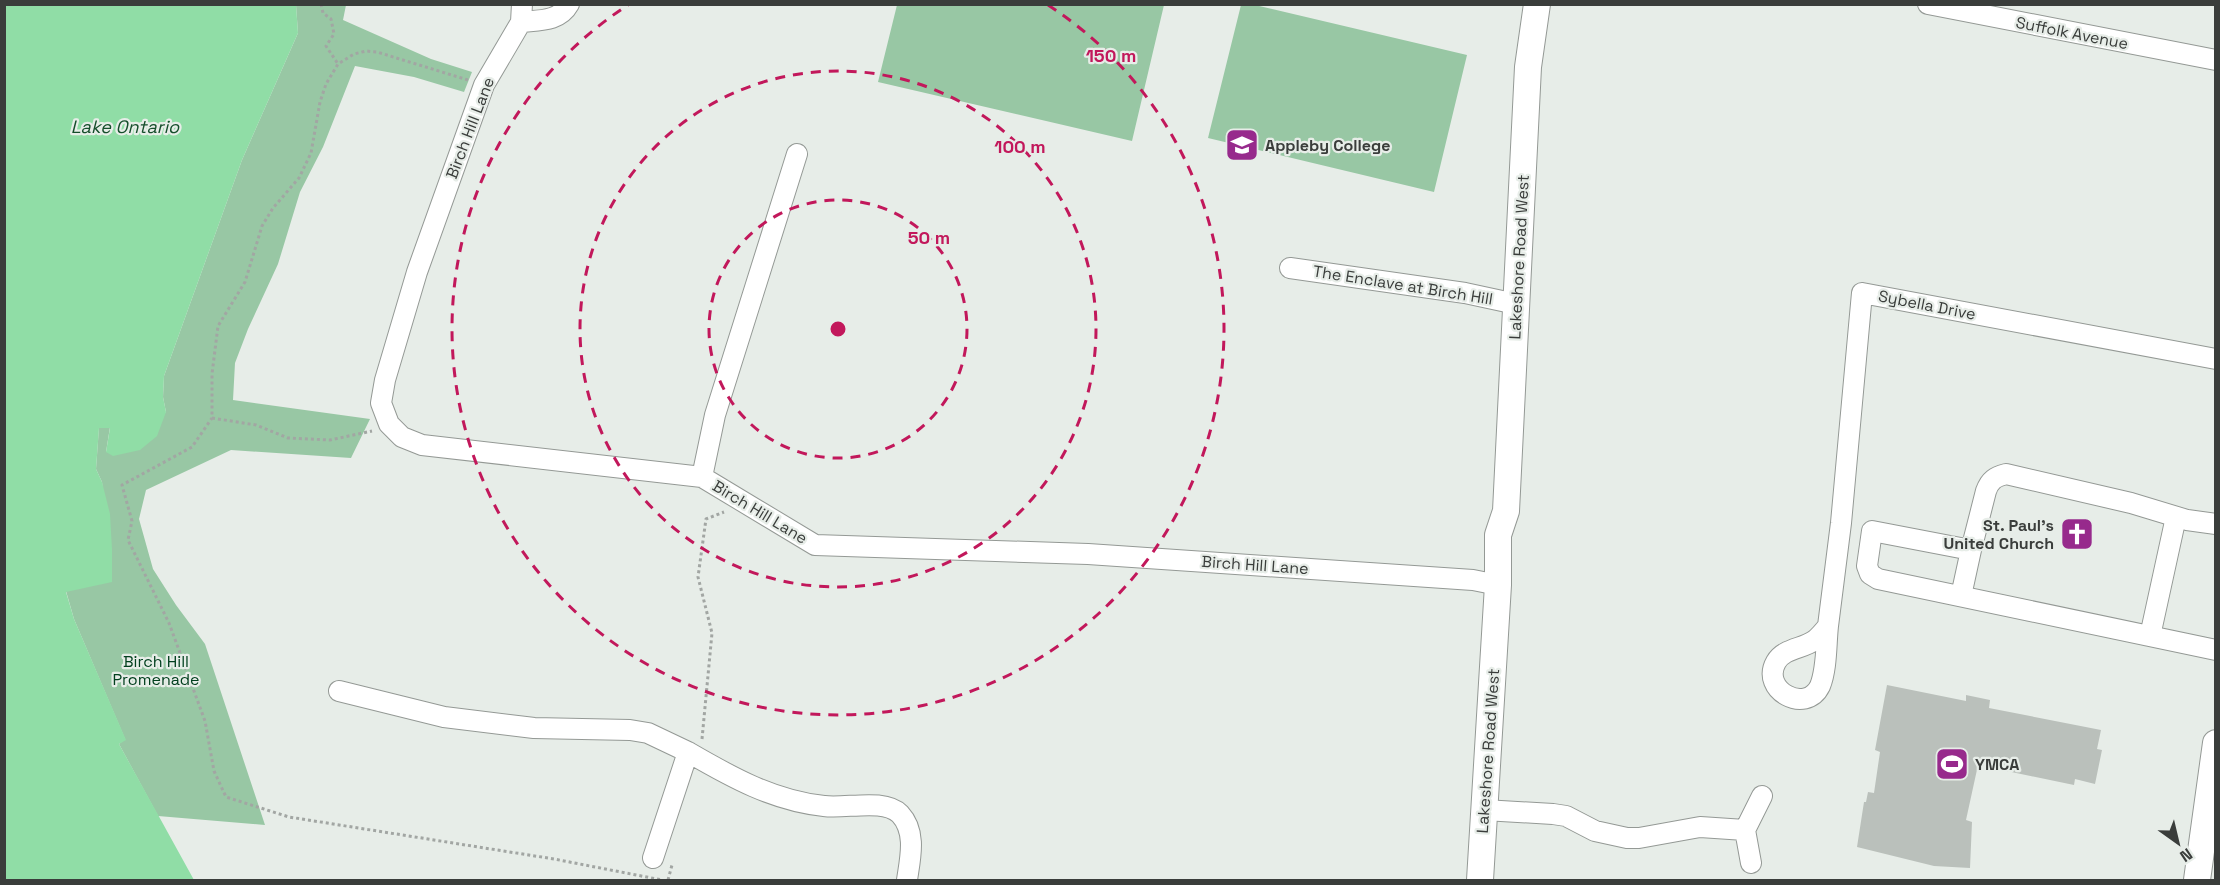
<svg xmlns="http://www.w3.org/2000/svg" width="2220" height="885" viewBox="0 0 2220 885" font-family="'Space Grotesk',sans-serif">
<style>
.green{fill:#98c7a4}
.water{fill:#90dda6}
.building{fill:#bac0bb}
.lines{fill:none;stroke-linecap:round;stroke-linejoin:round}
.minor-casing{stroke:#949995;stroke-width:22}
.major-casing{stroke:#949995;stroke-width:28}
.path{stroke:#a2a6a3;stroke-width:3;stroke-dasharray:3 3;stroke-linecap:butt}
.minor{stroke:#fff;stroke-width:20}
.major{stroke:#fff;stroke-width:26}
.ring{fill:none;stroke:#c2185b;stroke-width:3;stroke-dasharray:10 8}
.labels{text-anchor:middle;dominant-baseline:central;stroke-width:4.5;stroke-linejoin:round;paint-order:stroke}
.street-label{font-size:16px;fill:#3a3d3b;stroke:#e7ede8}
.poi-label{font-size:16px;font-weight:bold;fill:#3a3d3b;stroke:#e7ede8;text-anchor:start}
.park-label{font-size:16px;fill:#02401e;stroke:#e7ede8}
.water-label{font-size:18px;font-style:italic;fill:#154e2b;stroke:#e7ede8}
.centre{fill:#c2185b;stroke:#e7ede8;stroke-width:3}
.ring-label{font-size:18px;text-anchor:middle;font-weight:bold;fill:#c2185b;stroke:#e7ede8;stroke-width:4.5;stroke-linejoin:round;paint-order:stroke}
</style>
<rect width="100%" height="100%" fill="#e7ede8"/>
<!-- green -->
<path class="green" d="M 296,5 L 346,5 L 343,20 L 431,59 L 472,72 L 464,92 L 414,77 L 355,66 L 323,147 L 300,192 L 278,264 L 248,329 L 235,363 L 233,400 L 370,419 L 351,458 L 231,450 L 146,490 L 139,519 L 153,569 L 176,605 L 205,644 L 265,825 L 158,816 L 119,744 L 125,739 L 74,619 L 66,591 L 112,581 L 102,482 L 96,469 L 99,427 L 110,427 L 106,452 L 166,412 L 163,397 L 164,376 L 242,160 L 298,33 Z
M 897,5 L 1164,5 L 1132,141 L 878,82 Z
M 1241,5 L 1255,5 L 1467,55 L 1434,192 L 1208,138 Z"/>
<!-- water -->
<path class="water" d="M 5,4 L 296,5 L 298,33 L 242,160 L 164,376 L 163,397 L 166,412 L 157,436 L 140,450 L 113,456 L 106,452 L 110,428 L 99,428 L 96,469 L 102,482 L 110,514 L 112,549 L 112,582 L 66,592 L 74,619 L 126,740 L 119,744 L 194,880 L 5,880 Z"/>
<!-- building -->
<path class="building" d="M 1887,685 L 1966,701 L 1966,695 L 1990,700 L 1989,708 L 2101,730 L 2097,749 L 2102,750 L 2095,784 L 2075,779 L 2074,785 L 1978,765 L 1966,820 L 1972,822 L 1970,868 L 1934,866 L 1857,847 L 1864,802 L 1866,802 L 1868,792 L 1874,793 L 1880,752 L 1875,750 Z"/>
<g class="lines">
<defs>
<path id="minor" d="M 522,4 L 521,22 L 484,85 L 417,272 L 385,380 L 381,403 L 389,424 L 402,437 L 422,445 L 702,477 L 815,545 L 1088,554 L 1473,580 L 1498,585
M 1928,4 L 2216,60
M 521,22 C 539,20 559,22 569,4
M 1290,268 L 1465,293 L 1516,304
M 702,477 L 715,415 L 797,154
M 1971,550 L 1986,491 C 1990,480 1995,477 2006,474 L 2131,503 L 2187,520 L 2216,524
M 1961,596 L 1971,550 L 1872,531 L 1867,566 L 1870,574 L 1878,579 L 2216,650
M 1828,626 L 1841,523 L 1862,293 L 2216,359
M 1828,626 C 1826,644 1827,669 1820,686 C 1806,715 1760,690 1776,662 C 1784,648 1803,649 1815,640 C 1820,636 1824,631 1828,626 Z
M 2150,636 L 2176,517
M 339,691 L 444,717 L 534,728 L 630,730 L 648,733 L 688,752
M 1484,810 L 1553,814 L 1566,816 L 1595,831 L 1627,838 L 1639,838 L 1700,827 L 1745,830
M 653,858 L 688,752 C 731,777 774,801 824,806 C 846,809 884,798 900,814 C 917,832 910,859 907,880
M 1751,863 L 1745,830 L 1762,796"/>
<path id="major" d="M 1480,880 L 1498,585 L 1498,535 L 1506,511 L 1528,67 L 1537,4
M 2197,880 L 2216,743"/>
</defs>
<!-- minor casing -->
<use href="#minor" class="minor-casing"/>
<!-- major casing -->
<use href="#major" class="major-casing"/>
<!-- path -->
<path class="path" d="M 321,4 L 323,13 L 331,19 L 334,34 L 326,46 L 338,64
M 468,80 L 377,52 L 366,51 L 354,54 L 338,64 L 326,84 L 320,102 L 311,153 L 299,178 L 273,208 L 262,226 L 245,282 L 218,326 L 212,374 L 212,418 L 192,447 L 122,485 L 132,521 L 128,540 L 169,623 L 205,721 L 214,771 L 226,797 L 289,817 L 554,859 L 662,880
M 212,418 L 256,425 L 288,438 L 330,440 L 372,431
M 702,739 L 712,633 L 698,577 L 706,519 L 724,512
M 668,880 L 672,865"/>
<!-- minor -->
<use href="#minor" class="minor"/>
<!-- major -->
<use href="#major" class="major"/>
</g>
<!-- distance rings -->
<g class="ring">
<circle cx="838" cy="329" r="129"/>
<circle cx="838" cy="329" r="258"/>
<path d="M1048 5A386 386 0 1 1 628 5"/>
</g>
<!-- icons -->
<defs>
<symbol id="school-square" viewBox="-11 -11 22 22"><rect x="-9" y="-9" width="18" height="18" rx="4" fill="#972a8c" stroke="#e7ede8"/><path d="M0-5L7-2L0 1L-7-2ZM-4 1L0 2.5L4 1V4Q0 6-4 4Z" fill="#fff"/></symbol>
<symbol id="church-square" viewBox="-11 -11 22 22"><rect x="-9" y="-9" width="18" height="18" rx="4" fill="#972a8c" stroke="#e7ede8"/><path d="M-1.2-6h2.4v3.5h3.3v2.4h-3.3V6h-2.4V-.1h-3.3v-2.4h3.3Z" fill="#fff"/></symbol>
<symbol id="stadium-square" viewBox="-11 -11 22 22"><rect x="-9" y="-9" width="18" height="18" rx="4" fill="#972a8c" stroke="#e7ede8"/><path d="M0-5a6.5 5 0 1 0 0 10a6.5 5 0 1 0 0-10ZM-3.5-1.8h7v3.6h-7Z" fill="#fff"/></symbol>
</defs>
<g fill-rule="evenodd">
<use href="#school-square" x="1223" y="126" width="38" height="38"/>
<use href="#church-square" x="2058" y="515" width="38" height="38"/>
<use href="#stadium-square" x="1933" y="745" width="38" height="38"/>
</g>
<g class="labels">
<!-- street labels -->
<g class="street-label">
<text transform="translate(2072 33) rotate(11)">Suffolk Avenue</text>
<text transform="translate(470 128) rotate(-69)">Birch Hill Lane</text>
<text transform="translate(1519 257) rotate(-87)">Lakeshore Road West</text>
<text transform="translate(1403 285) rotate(9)">The Enclave at Birch Hill</text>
<text transform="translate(1927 305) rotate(11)">Sybella Drive</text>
<text transform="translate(760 512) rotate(31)">Birch Hill Lane</text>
<text transform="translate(1255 565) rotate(4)">Birch Hill Lane</text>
<text transform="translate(1488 751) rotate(-86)">Lakeshore Road West</text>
</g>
<!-- poi labels -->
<g class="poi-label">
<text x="1265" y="145">Appleby College</text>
<text x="2054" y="525" text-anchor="end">St. Paul's<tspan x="2054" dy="18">United Church</tspan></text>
<text x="1975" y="764">YMCA</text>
</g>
<!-- park labels -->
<g class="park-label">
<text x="156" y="661">Birch Hill<tspan x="156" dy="18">Promenade</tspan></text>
</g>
<!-- water labels -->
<g class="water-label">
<text x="125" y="126">Lake Ontario</text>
</g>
</g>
<circle cx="838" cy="329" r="9" class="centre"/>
<g class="ring-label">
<text x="1111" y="62">150 m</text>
<text x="1020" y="153">100 m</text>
<text x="929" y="244">50 m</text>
</g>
<!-- border -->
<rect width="2220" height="885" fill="none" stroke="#3a3d3b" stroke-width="12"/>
<!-- north arrow -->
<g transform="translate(2178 843) rotate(146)" stroke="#e7ede8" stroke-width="4.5" paint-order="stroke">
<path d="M0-4.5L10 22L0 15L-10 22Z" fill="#3a3d3b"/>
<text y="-9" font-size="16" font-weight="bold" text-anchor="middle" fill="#3a3d3b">N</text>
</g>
</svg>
